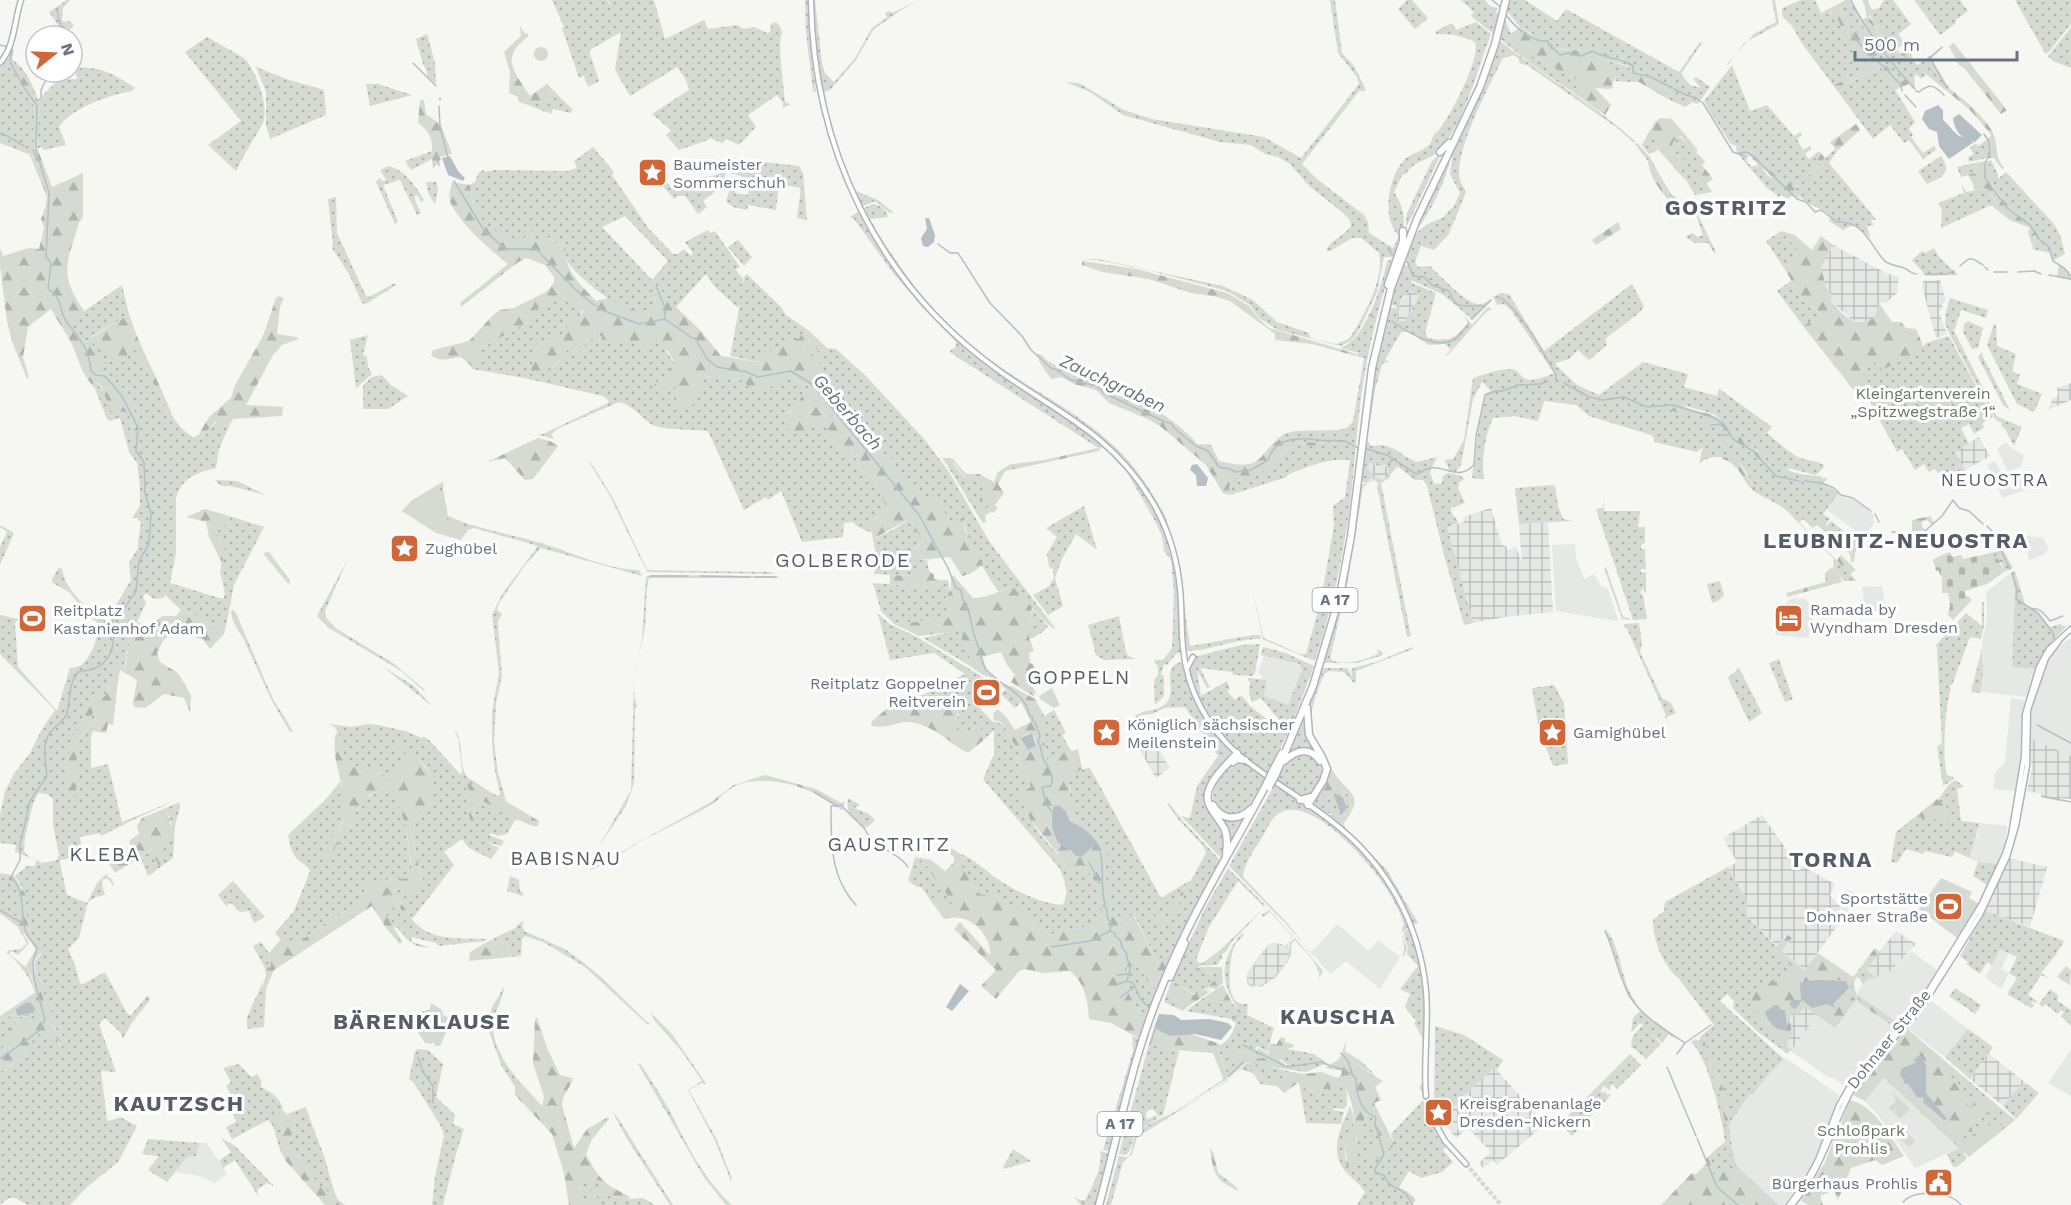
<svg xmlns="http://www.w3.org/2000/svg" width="2071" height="1205" viewBox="0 0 2071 1205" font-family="'Work Sans',sans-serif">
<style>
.built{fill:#e6e8e6}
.industrial{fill:url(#industrial-grid)}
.green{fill:url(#green-dots);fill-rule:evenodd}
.forest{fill:url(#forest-firs);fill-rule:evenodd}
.cemetery{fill:url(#cemetery-stones)}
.pitch{fill:#d5dad3}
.water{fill:#b6bfc4}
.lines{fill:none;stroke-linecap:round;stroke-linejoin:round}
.stream{stroke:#b6bfc4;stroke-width:1.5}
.secondary-tunnel{stroke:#d2d6d6;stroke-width:4;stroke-dasharray:4 2;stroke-linecap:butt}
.secondary-casing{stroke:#b0b5b9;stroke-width:7}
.highway-casing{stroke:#b1b4b8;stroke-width:9}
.secondary{stroke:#fff;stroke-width:4}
.highway{stroke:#fff;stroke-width:6}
.highway-bridge-casing{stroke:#b1b4b8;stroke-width:9;stroke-linecap:butt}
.highway-bridge{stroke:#fff;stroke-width:6}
.labels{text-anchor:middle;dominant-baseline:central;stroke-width:6;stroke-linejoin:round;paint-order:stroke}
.shield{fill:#fff;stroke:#959ea7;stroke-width:1.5}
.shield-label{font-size:15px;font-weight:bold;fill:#687481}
.poi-label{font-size:16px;fill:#687481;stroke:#fff;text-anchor:start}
.park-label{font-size:16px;fill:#697966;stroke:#fff}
.street-label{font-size:16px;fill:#687481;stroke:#fff}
.water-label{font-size:18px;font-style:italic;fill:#64757d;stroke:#fff}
.neighbourhood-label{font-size:18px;letter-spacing:1.5px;fill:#555e67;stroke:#fff}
.quarter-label{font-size:20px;letter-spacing:1.5px;fill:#555e67;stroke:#fff}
.district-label{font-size:22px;font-weight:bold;letter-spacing:1.5px;fill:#555e67;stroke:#fff}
</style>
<defs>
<pattern id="industrial-grid" width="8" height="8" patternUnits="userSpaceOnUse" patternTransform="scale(1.5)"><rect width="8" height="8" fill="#e6e8e6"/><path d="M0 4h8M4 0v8" fill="none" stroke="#bec1c0"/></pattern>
<pattern id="green-dots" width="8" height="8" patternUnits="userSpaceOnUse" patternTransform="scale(1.5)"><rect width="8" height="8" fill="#d5dad3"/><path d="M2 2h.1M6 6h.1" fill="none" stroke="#b1b5b1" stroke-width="1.8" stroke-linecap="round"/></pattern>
<pattern id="forest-firs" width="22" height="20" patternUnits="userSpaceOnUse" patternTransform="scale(1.5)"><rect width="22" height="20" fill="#d5dad3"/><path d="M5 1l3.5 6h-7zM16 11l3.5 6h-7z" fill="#b1b5b1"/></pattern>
<pattern id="cemetery-stones" width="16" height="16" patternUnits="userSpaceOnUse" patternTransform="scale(1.5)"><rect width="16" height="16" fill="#d5dad3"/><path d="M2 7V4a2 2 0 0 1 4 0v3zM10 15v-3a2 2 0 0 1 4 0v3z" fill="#b1b5b1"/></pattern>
</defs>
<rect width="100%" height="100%" fill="#f6f6f3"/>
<!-- built -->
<path class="built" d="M 2006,442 L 2011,448 L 2024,455 L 2022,466 L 2008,472 L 1997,449 Z
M 1995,461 L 2001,471 L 1999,472 L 2001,475 L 1994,478 L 1987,465 Z
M 2020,477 L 2023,487 L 2027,486 L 2028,489 L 2002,498 L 1996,483 L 2007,479 L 2011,489 L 2016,487 L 2013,479 Z
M 1839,493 L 1847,499 L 1852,497 L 1873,514 L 1874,523 L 1864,537 L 1827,510 Z
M 2029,536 L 2043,538 L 2049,549 L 2045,554 L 2029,560 L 2025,543 L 2020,537 Z
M 1575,544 L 1576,558 L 1584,579 L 1594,574 L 1601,586 L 1608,589 L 1618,619 L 1616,621 L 1556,611 L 1552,545 Z
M 2011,573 L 2015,589 L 2012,667 L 2036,669 L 2027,697 L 1982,692 L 1984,666 L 1982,665 L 1982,644 L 1987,618 L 1986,592 Z
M 1882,586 L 1886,610 L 1869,612 L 1865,607 L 1862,587 Z
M 1797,597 L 1798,599 L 1804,598 L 1814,607 L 1810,611 L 1813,621 L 1808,638 L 1775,635 L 1784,605 L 1789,600 Z
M 2070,638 L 2071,640 L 2071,756 L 2030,738 L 2030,722 L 2031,711 L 2046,664 L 2056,650 Z
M 1264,656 L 1295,663 L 1300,666 L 1302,672 L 1288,705 L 1264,696 L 1267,680 L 1261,679 L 1262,676 L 1258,673 Z
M 2011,698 L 2025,700 L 2022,714 L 2022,756 L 2015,791 L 1993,789 L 1995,773 L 2005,762 Z
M 1979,823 L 2007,826 L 2005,842 L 1998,864 L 1978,862 L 1969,858 L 1971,846 L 1977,838 Z
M 1846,889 L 1859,895 L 1847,913 L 1838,906 Z
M 1337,924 L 1369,951 L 1378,940 L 1400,957 L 1380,989 L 1346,961 L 1331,974 L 1326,969 L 1327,967 L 1311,953 Z
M 2000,949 L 2009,953 L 2001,969 L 2009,973 L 2001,989 L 1985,977 Z
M 1911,951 L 1937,970 L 1918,1003 L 1898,1023 L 1856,994 L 1867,980 L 1887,975 Z
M 1855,1000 L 1894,1027 L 1843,1085 L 1833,1078 L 1829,1078 L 1791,1051 L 1817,1015 L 1820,1016 Z
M 1930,1000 L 1968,1029 L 1945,1057 L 1908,1029 Z
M 2071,1049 L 2071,1096 L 2049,1084 L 2049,1082 Z
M 1785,1058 L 1839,1095 L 1820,1148 L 1809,1170 L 1784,1205 L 1779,1205 L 1736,1165 L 1729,1124 L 1751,1093 L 1754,1095 L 1769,1074 Z
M 1884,1078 L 1959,1148 L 1915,1168 L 1882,1120 L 1865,1101 Z
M 203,1142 L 207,1143 L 227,1174 L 214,1183 L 200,1176 L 175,1172 L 187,1157 L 196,1156 L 200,1143 Z"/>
<!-- industrial -->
<path class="industrial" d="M 1833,245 L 1888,274 L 1899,277 L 1897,293 L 1887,302 L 1879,303 L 1877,313 L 1868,322 L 1852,320 L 1830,300 L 1832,297 L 1826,287 L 1820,267 Z
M 1940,280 L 1946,301 L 1941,305 L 1943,307 L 1939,312 L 1947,334 L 1936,338 L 1922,287 L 1923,281 Z
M 1413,291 L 1419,295 L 1412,308 L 1414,311 L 1410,312 L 1405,321 L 1399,322 L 1397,319 L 1399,311 L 1396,306 L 1399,306 L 1405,294 Z
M 2071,383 L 2071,400 L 2048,410 L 2053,398 L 2057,397 L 2058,393 L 2057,388 Z
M 1979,437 L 1990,456 L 1965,470 L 1955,452 Z
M 1370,463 L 1380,466 L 1388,466 L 1389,472 L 1387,478 L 1382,481 L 1375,478 L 1366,484 L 1373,475 L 1367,468 Z
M 1491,508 L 1502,545 L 1506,546 L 1508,550 L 1516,547 L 1522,564 L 1519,524 L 1548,523 L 1553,612 L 1505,617 L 1473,623 L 1447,527 L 1464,522 L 1463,517 Z
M 2030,738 L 2071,756 L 2071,799 L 2060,798 L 2059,801 L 2041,797 L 2041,794 L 2027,791 L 2032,769 Z
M 1154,742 L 1170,768 L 1156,778 L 1139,749 Z
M 1762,815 L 1791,856 L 1802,866 L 1835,884 L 1830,895 L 1841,908 L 1837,914 L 1843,918 L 1805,970 L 1782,951 L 1792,938 L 1787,935 L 1777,946 L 1747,916 L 1746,899 L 1728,867 L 1737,862 L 1723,838 Z
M 2009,858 L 2047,867 L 2030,927 L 1986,911 Z
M 1896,931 L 1916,944 L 1887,975 L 1876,977 L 1866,970 L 1868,966 Z
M 1274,943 L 1289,947 L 1291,955 L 1276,977 L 1263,986 L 1254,986 L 1249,983 L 1248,974 L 1268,945 Z
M 1806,1007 L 1817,1015 L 1791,1051 L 1786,1044 L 1792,1034 L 1790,1015 L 1791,1013 L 1797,1014 Z
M 1988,1053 L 2031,1087 L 2020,1086 L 2003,1106 L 1970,1079 Z
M 1494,1067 L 1545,1124 L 1497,1165 L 1493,1160 L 1483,1168 L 1479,1163 L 1491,1152 L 1468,1128 L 1456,1138 L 1440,1118 Z"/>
<!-- green -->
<path class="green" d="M 67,0 L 70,0 L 63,8 L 62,20 L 64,22 L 70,21 L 74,26 L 68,31 L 73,36 L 72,37 L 61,36 L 60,28 L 49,12 Z
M 552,0 L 607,0 L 612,9 L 608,0 L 654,0 L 665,39 L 704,20 L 708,29 L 737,25 L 744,29 L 754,27 L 767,33 L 770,32 L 771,24 L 776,22 L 780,26 L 782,33 C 777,43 784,87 785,102 L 790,104 L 783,108 L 783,103 L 777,95 L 748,115 L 756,127 L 739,145 L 727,139 L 722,143 L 710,138 L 708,140 L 679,150 L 666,135 L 671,130 L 652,114 L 689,90 L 686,80 L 677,67 L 630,96 L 615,70 L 621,32 L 590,50 L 590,54 L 599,81 L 588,87 L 584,76 L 579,78 L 562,28 L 564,27 Z
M 805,0 L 809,0 L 810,35 L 816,92 L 813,91 L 806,33 Z
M 812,0 L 815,0 L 822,63 L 825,73 L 834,82 L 855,58 L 872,28 L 887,17 L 885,13 L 888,11 L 892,13 L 919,0 L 901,10 L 873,30 L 856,60 L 830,90 L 824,92 L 815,56 Z
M 1330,0 L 1335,0 L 1342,53 L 1354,66 L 1365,88 L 1365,91 L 1359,91 L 1302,164 L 1318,180 L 1364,215 L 1368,222 L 1369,233 L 1393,248 L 1399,236 C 1381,219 1388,176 1405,159 C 1412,153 1422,152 1429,145 C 1431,143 1431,140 1433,137 C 1435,133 1436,133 1439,130 C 1450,116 1481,59 1475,42 C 1462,35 1450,34 1436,34 L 1436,31 L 1452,23 L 1456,30 L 1476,22 L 1491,34 C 1478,68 1466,117 1443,147 C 1433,160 1413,160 1406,174 L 1402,175 L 1394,192 C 1410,217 1404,231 1393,257 L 1384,257 L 1377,292 L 1358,332 L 1351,341 L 1340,346 L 1278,330 L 1259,318 L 1250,305 L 1227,291 L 1148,270 L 1097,260 L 1082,259 L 1098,259 L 1223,286 L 1253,300 L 1277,322 L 1309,333 L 1310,338 L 1336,344 L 1349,339 C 1363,318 1385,279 1379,253 L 1361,238 L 1352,238 L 1330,251 L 1326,250 C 1333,238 1343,237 1351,226 L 1350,220 L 1342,212 L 1309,186 L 1290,164 L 1278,157 L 1265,154 L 1251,145 L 1220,142 L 1123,115 L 1090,92 L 1065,82 L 1079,83 L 1124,110 L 1152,119 L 1264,137 L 1301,158 L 1359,84 L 1357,77 L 1338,53 Z
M 1407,0 L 1412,0 L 1428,18 L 1415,29 L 1398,9 Z
M 1461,0 L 1485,0 L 1490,6 L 1497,8 L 1496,12 L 1506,21 L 1510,32 L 1512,33 L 1509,40 L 1532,56 L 1581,82 L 1580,85 L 1571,91 L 1530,63 L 1471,16 L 1474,12 Z
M 1509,0 L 1525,0 L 1557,21 L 1566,9 L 1679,72 L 1700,42 L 1702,43 L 1681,74 L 1690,85 L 1701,88 L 1693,79 L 1696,77 L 1710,87 L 1698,104 L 1692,102 L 1685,107 L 1664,97 L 1667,89 L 1663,83 L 1636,70 L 1632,65 L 1623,59 L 1610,56 L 1598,49 L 1593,48 L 1580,51 L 1557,48 L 1549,39 L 1539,38 L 1520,27 L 1507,11 Z
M 1772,0 L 1775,0 L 1779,24 L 1744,43 L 1728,65 L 1727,64 L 1754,34 L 1776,22 Z
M 1801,0 L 1815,0 L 1822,15 L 1834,11 L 1846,33 L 1860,66 L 1861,70 L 1859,74 L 1835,85 L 1838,88 L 1881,67 L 1915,122 L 1909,129 L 1913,135 L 1911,137 L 1923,153 L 1934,146 L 1936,150 L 1923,159 L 1909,140 L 1904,143 L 1890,125 L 1873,139 L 1801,42 L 1792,26 L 1782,16 L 1782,8 Z
M 1884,0 L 1893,0 L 1911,24 L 1896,36 L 1902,45 L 1897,49 L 1884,35 L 1885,32 C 1873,29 1870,17 1869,6 L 1873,10 L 1879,8 Z
M 1914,0 L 1960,0 L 1968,11 L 1955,21 L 1956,23 L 1940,35 Z
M 2015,0 L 2071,0 L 2071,24 L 2048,53 L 2045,53 Z
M 1845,5 L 1852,7 L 1864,28 L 1905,79 L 1902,81 L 1892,73 L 1862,37 L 1850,27 L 1840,8 Z
M 1867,17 L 1884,40 L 1903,58 L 1908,51 L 1917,65 L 1944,46 L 1932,57 L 1932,60 L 1950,89 L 1948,92 L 1921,70 L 1926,75 L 1921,79 L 1917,74 L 1914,77 L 1915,89 L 1913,89 L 1862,20 Z
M 2071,27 L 2071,68 L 2053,61 L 2048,56 Z
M 427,34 L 435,63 L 436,84 L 426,75 L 428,74 L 423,64 L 416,39 Z
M 207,37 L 244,58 C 256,70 271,110 262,125 C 253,140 244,155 236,171 L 208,145 L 241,121 L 185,52 Z
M 1499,40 C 1543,76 1593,103 1635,141 L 1634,143 L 1616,127 L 1527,65 L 1520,64 L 1518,58 L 1514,55 L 1503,58 C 1490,84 1453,153 1460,180 C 1461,184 1465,189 1466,192 L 1449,234 L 1434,250 L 1421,246 L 1415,262 L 1418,267 L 1430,266 C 1442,277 1462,300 1477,304 C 1483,305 1487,302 1491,299 L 1492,300 L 1473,320 L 1442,294 L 1411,280 C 1403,259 1405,238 1428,224 C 1439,218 1443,221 1450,209 L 1453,208 L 1460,193 L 1450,174 L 1453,151 L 1485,83 Z
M 6,56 L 25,93 L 32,101 L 35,110 L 33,136 L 35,149 L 31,155 L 0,143 L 0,63 Z
M 12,59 C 26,69 32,83 38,100 L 58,80 L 77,79 L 75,68 C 99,65 116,75 135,88 L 132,91 C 112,94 69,109 59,127 L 66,145 L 44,150 L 42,147 L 38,148 L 37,133 L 40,110 Z
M 1610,61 L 1629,67 L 1633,78 L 1630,82 L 1615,81 L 1616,77 L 1609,70 Z
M 1732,65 L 1750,111 L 1767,105 L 1794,136 L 1801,132 L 1802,135 L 1797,139 L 1803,150 L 1810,146 L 1812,148 L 1805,154 L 1809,159 L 1814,155 L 1821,165 L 1805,177 L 1824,166 L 1821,162 L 1835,149 L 1837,151 L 1829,163 L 1876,219 L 1870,221 L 1874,225 L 1867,226 L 1870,237 L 1853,225 L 1843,230 L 1829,221 L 1831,217 C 1818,204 1804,207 1794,188 L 1799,186 L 1781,180 L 1752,154 L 1753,152 L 1731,144 L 1710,112 L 1704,101 Z
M 256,67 L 289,80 L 324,90 L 326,115 L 270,139 L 266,125 L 266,92 Z
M 366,84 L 378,84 L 412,95 L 370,106 Z
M 553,90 L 573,110 L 570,113 L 553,109 L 551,114 L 531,106 L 536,101 L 544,102 Z
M 1652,127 L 1653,132 L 1651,137 L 1660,141 L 1660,142 L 1656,147 L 1658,150 L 1649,154 L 1642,145 Z
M 1679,136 L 1704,160 L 1699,163 L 1697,169 L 1712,192 L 1695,195 L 1680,170 L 1684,160 L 1675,153 L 1672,148 L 1673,142 Z
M 1986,140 L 1990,151 L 1987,158 L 1969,162 L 1968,157 L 1974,154 L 1970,148 L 1976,143 L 1978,146 Z
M 1637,143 L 1649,156 L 1672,196 L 1670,197 L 1654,166 L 1648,161 L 1635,144 Z
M 593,147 L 614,172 L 612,175 L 649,229 L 673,254 L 678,254 L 684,249 L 691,256 L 693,253 L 685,242 L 708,230 L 710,233 L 715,231 L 740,267 L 735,269 L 743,279 L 742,288 L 744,277 L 747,274 L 782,308 L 786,315 L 808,330 L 827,348 L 836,349 L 866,376 L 925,440 L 949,472 L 989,541 L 1055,628 L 1054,629 L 1043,620 L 1013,587 L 998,591 C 985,571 966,542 964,518 L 953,525 L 934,497 L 927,497 L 907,487 L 904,473 L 897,470 L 893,460 L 878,452 L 868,441 L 862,421 L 831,393 L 817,357 L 803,348 L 802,345 L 810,343 L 825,356 L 828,352 L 801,338 L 769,352 L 758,362 L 730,356 L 740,304 L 738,308 L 714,286 L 706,274 L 676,307 L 655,287 L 656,308 C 646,311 639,313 629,310 C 615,306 572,273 567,260 C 564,253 564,245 565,237 L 561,244 L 557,245 L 549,237 L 547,243 L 534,240 L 530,227 L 526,227 L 526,238 L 502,238 L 490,226 L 485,226 L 474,205 L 470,185 L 475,182 L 479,172 L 484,170 L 484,172 L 495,170 L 568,171 L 577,168 L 574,161 ZM 625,216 L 668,261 L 652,280 L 602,227 Z
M 432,151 L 432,159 L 411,170 L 405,161 Z
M 1442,152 L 1405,230 L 1407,213 L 1432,161 Z
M 1737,153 L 1749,155 L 1746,161 L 1752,167 L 1756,165 L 1756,167 L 1763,169 L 1767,175 L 1790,192 L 1791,196 L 1788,199 L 1781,195 L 1779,197 L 1767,188 Z
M 1450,156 C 1450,174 1427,220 1414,233 Z
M 1941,156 C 1953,173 1942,177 1927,184 L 1918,171 Z
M 737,159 L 799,166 L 803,173 L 807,220 L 797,218 L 801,188 L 779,184 L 776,210 L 748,205 L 747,210 L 733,207 L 726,202 L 730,188 L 735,189 L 735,193 L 748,195 L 750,186 L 741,183 L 742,176 L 729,173 Z
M 1991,160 L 1998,175 L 1998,179 L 2006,172 L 2054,224 L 2060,235 L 2065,254 L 2052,261 L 2050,253 L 2032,249 L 2037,234 C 2032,224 2024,221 2016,214 C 2014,212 1993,188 1992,185 C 1989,178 1989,168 1988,161 Z
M 1974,163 L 1976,173 L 1961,177 L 1957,167 Z
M 389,166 C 404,170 417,187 424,200 L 421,202 L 418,196 L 415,195 L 415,200 L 421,213 L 417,215 L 400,180 L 383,185 L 398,222 L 395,224 L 376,182 L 379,178 L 383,181 L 386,180 L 380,170 Z
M 724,171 L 726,173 L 722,186 L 703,201 L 707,207 L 698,214 L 685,196 L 678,196 L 674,199 L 663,186 L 667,183 L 675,188 C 682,186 687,183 694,180 C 706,175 710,179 724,171 Z
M 426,182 L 436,182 L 438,189 L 435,205 L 428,192 Z
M 1961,183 L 1966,192 L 1987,188 L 1998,206 L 1989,206 L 1941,228 L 1942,210 L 1938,203 L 1964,193 Z
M 854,190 L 878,200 L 894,213 L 888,212 L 875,201 L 861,207 Z
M 336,197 L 337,233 L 366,296 L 369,297 L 395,283 L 396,285 L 366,304 L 362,303 L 349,274 L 332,248 L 333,244 L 328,199 Z
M 873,204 C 879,204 887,211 888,217 L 870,219 C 898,267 929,310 972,346 C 1034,397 1106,418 1150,490 C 1156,500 1164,511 1167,521 C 1180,563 1184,604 1190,646 L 1253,635 L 1260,635 L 1261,639 C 1235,638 1211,651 1186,651 C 1179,627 1182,599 1179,574 C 1177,557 1165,525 1158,509 C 1128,438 1054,410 996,367 C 940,324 894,272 862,209 Z
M 1694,209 L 1697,210 L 1697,213 L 1716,252 L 1714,253 L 1708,243 L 1695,243 L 1685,237 L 1692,233 L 1698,237 L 1703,235 L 1696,215 L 1692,213 Z
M 859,211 C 892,270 933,321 986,363 C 1051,414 1127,440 1161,523 C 1181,570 1177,603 1181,652 L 1176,654 L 1167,665 L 1164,664 L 1161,675 L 1164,675 L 1164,696 L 1155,705 L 1154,680 L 1158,675 L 1158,667 L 1154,660 L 1163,660 L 1172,648 L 1174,592 L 1171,560 L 1164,551 L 1162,536 L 1155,521 L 1127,472 L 1103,447 L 1100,449 L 951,353 L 950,351 L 956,347 L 956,342 L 922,307 L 893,273 L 854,219 L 850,217 Z
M 1781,231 L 1798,250 L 1792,262 L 1784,268 L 1766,241 Z
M 738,240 L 752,257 L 744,266 L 728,247 Z
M 1934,248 L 1939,257 L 1958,275 L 1926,276 L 1912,260 L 1922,251 L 1925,253 Z
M 1392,258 L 1391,262 L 1393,263 C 1378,306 1368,351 1361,396 C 1356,437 1354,478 1348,519 C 1341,567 1330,614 1315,661 L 1264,640 L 1262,636 L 1252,586 L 1263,636 L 1266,639 L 1300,654 L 1306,654 L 1321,600 L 1334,525 L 1333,506 L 1345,497 L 1350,460 C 1327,458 1309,466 1287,475 L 1287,477 L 1230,495 L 1229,486 L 1234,482 L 1270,467 L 1288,449 L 1296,446 L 1335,445 L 1334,443 L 1292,442 L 1283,438 L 1273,442 L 1284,434 L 1295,431 L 1339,430 L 1348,427 L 1353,421 L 1364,358 L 1356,356 L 1359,353 L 1340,348 C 1366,340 1381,286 1387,262 Z
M 1405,263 L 1412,283 L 1436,293 L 1425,333 L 1428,338 C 1450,342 1454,339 1468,323 L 1464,315 L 1472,325 L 1488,307 L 1492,309 L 1486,312 L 1447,356 L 1446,355 L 1457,342 L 1450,349 L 1445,344 L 1429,345 L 1409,332 L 1401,332 L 1385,360 L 1388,361 L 1388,363 L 1384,362 L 1382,365 L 1375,390 L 1367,440 L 1371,446 C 1395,442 1398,455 1417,462 L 1437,457 L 1430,472 L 1434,484 L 1442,483 L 1443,476 L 1447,473 L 1459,475 L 1465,479 L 1459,482 L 1458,488 L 1465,503 L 1451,508 L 1451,512 L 1459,523 L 1447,527 L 1473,623 L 1464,625 L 1444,555 L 1427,486 L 1423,480 L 1415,480 L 1398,467 C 1390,471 1391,479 1381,483 L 1411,636 L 1407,637 L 1377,486 L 1378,483 L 1374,480 L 1363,487 L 1348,580 L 1330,659 C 1344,667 1364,660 1378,654 L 1377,649 L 1382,652 L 1383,655 L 1357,663 L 1324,663 L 1346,579 L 1360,485 L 1369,483 L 1375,478 L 1384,480 L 1389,472 L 1387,465 L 1380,466 L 1370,463 L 1367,468 L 1374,476 L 1366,483 L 1361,482 L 1364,452 L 1365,452 L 1369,399 L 1378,348 L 1389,307 L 1399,309 L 1397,319 L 1399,322 L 1405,321 L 1410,312 L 1414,311 L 1412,309 L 1419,295 L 1411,291 L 1402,297 L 1399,307 L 1390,304 L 1402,267 Z
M 1792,280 L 1803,300 L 1812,305 L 1821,316 L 1803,326 L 1777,291 Z
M 1632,284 L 1644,306 L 1640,312 L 1605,339 L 1607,345 L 1589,360 L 1578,350 L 1569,359 L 1556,363 L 1556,365 L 1577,385 L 1599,395 L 1643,362 L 1688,374 L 1684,387 L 1717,396 L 1719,389 L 1721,390 L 1772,427 L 1767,433 C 1777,441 1787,451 1798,457 C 1807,461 1817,460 1825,466 L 1816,475 L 1788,468 L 1789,471 L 1804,475 L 1806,481 L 1823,484 L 1839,493 L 1823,514 L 1830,519 L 1826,524 L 1820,525 L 1822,529 L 1817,525 L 1813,528 L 1803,519 L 1799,522 L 1855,579 L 1856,581 L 1844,581 L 1833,568 L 1834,559 L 1787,511 C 1778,503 1766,499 1755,492 L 1755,488 C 1744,469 1742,456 1717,457 C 1710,457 1704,459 1699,464 L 1703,447 L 1697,452 L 1654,442 L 1654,438 L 1651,435 L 1589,416 L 1576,405 L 1544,401 L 1538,421 L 1515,416 L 1493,418 C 1485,435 1481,460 1484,479 L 1474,479 L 1472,477 L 1479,421 L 1486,393 L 1491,391 L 1482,382 L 1473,399 L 1461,465 L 1456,472 L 1449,471 L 1447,464 L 1444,460 L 1453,459 L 1464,440 L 1473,378 C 1484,374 1500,369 1511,369 C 1519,369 1520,377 1526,379 C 1533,382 1548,376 1554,373 L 1511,310 L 1504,304 L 1497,305 L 1493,297 L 1501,293 L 1509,294 L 1544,351 ZM 1683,405 L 1714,414 L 1721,420 L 1734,437 C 1747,438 1753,451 1767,455 L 1764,459 L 1770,466 C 1754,458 1744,440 1726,442 L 1721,439 L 1727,434 L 1724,427 L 1711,415 L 1712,424 L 1706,415 L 1701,416 Z
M 122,285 L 129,314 L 91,337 L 136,349 L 170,415 L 172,415 C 178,426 187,435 199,440 L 217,421 L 220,427 L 230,424 L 219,449 L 216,468 C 197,473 182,477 176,498 L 176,553 L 170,583 L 223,599 L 225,594 L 222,563 L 225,550 L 217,532 L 221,525 L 232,522 L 226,515 L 264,527 L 234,585 L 226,626 L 209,625 L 192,613 L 181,610 L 165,595 L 163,598 L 154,599 L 146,593 L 143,597 L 146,603 L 131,635 L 124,669 L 117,666 L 106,695 L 101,699 L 94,695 L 69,746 L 68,787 L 75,796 L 77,742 L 87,728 L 95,707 L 97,708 L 91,739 L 91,768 L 108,764 L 122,822 L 179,799 L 139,817 L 101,836 L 100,833 L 80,837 L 82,853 L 78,857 L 60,860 L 60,863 L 67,895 L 87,903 L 97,883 L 106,874 L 114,883 L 113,886 L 109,879 L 103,879 L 102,885 L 105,895 L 96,897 L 88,902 L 79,938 L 68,949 L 74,962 L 80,983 L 83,984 L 105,972 L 127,1013 L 130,1016 L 148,995 L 150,1000 L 131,1024 L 123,1039 L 121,1033 L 105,1018 L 99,1024 L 116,1072 L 101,1071 L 107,1120 L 109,1121 L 120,1117 L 137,1126 L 118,1162 L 86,1188 L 70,1205 L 28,1205 L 15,1198 L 9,1198 L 0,1205 L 0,1069 L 5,1072 C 10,1064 19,1061 24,1053 C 30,1045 32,1038 41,1033 L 56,1038 L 60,1045 L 67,1041 C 51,1023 46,1025 54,1000 L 45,1004 L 42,995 L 44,986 C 38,975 28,965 41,954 L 29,934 L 25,901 L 22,887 L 15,876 L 27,866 L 35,866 L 36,860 L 15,852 L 16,845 L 0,843 L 0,815 L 5,792 L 13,775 L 30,753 L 42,729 L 55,710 L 0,654 L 0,615 L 18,619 L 15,623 L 18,667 L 57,711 L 70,668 C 72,668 78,667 80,666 C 91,658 100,635 98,623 L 81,611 L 84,610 L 69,592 L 53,583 L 52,579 L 59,567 L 62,569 C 66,593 88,608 107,622 L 114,617 L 116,605 L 131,580 L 129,562 L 137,550 L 141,523 L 137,518 L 132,518 L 140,506 L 140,488 L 137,463 L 129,452 L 120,418 L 110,421 L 107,419 L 95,389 L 91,384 L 97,382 L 116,411 L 125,412 L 130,417 L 133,441 L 139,417 L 129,404 L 131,396 L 106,374 L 94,373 L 107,364 L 88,340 L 83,344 L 67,323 ZM 38,793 L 47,794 L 53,799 L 53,825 L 59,855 L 57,860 L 42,863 L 28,856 L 24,851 L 25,837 L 33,804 Z
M 556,298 L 564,298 L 582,309 L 580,318 L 570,321 L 563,335 L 536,345 L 551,367 L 554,368 L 572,343 L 577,352 L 597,333 L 611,339 L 658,341 L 676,364 L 669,383 L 679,389 L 676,403 L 705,376 L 741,380 L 768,389 L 788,373 L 799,382 L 810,387 L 803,393 L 798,404 L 786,415 L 816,422 L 828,428 L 833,442 L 857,459 L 862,471 L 873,478 L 888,510 L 870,522 L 872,533 L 858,527 L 853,522 L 844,523 L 843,537 L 802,542 L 781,491 L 768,500 L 766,497 L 744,510 L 708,431 C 693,429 663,431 651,424 C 639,416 634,406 619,402 L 559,428 L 551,434 L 554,439 L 537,434 L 543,434 L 608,403 L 609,401 L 603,396 L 524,378 L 472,369 L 471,366 L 477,362 L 480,349 L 526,323 L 536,309 Z
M 1950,298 L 1988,310 L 1986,318 L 1961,310 L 1954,331 L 1996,414 L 1996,416 L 2022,427 L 2014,446 L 2005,429 L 2002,427 L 2001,422 L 1997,421 L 1994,417 L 1948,331 L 1945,324 L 1946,311 Z
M 1968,321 L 1983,328 L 1978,348 L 1972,349 L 1963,332 L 1964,324 Z
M 1994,324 L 1996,325 L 1997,346 L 2016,354 L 2012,371 L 2020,375 L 2017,384 L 2042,394 L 2034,412 L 2017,404 L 1989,349 L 1987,345 Z
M 368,335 L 363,355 L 367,357 L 368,367 L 372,374 L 356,388 L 350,340 Z
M 1949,336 L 1993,417 L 1982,423 L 1984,428 L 1974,434 L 1969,424 L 1961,428 L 1969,444 L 1955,452 L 1965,470 L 1949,479 L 1944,470 L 1938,473 L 1935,469 L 1929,472 L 1924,464 L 1915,470 L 1902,449 L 1897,452 L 1859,382 L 1862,369 L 1871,358 L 1923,348 L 1926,343 Z
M 1982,352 L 1983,357 L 2010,410 L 2003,405 L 1978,357 Z
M 382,375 L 391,385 L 408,396 L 388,409 L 363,409 L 363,385 L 372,377 Z
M 587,459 L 593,466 L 614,500 L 647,570 L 771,572 L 774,574 L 647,572 L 610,496 Z
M 952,462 L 964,477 L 978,479 L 983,484 L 983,497 L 980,499 L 981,501 L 989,499 L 992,506 L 977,514 L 947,465 Z
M 215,480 L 237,481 L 266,495 L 231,486 L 221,486 Z
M 444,482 L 443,489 L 448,516 C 477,529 511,534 541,543 C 571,552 608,570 639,570 L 642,576 L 541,548 L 526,564 L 499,603 L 497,610 L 502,614 L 498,621 L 498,626 L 502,676 L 496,703 L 494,742 L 498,773 L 506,800 L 503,797 L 495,798 L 471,784 L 471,804 L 469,811 L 474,821 L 473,817 L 475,806 L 483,801 L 515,820 L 507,834 L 498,836 L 491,833 L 489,835 L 504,841 L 501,846 L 486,842 L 499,848 L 491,859 L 469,848 L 462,839 L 444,852 L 454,865 L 413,918 L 411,918 C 428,942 461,938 487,939 L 484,941 L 439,946 L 436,943 L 411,937 L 412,942 L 429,947 C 413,949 406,938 396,927 L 394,928 L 384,910 L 388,912 L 404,934 L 386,898 L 389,894 L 401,910 L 410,915 L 392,889 L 403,890 L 423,880 C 418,862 406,834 418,817 C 421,813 426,810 430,807 L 433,779 C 420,759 417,750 392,745 L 402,749 L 411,759 L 395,769 L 390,778 L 372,769 L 349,766 L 346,763 L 339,735 L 335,727 L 328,724 L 352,727 L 368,724 L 378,725 L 405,731 L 422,738 L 423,736 L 429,740 L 460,774 L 462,773 L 459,741 L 454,729 C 466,743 457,762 467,777 L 497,796 L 500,794 L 495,771 L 492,744 L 492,712 L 499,673 L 492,614 L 503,593 L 538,546 L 474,528 L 468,530 L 461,540 L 464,526 L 448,521 L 444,515 L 439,484 Z
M 1555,485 L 1558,505 L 1563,519 L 1573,521 L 1519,524 L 1515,488 Z
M 1604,497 L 1604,511 L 1640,511 L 1638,527 L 1644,527 L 1645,525 L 1645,543 L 1641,545 L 1641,549 L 1645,549 L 1646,569 L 1641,569 L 1641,573 L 1646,572 L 1646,593 L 1644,592 L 1643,588 L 1640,592 L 1643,595 L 1647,619 L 1633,620 L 1596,509 L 1603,508 Z
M 1084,506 L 1097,550 L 1076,534 L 1062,559 L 1055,578 L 1063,606 L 1048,615 L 1033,595 L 1049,586 L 1054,578 L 1053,569 L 1049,567 L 1047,554 L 1057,537 L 1046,528 Z
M 909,519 L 923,541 L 915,548 L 919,560 L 927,560 L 929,571 L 913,572 L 912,576 L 874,574 C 878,563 875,550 873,539 L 893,530 Z
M 1831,521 L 1850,536 L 1855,530 L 1864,537 L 1855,553 L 1853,553 L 1827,530 L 1826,527 Z
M 0,525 L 14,533 L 0,565 L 0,547 L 7,532 L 0,527 Z
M 2003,550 L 2013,568 L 2004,572 L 2002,563 L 1987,554 Z
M 348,559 L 325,611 L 326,618 L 337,629 L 393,663 L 425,690 L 425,692 L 401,671 L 329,628 L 317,616 Z
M 1606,567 L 1623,617 L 1629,618 L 1630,620 L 1622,619 L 1604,568 Z
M 2015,571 L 2025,604 L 2036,610 L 2050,627 L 2060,624 L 2066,627 C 2053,639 2043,652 2036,669 L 2012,667 L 2015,589 L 2011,573 Z
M 652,575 L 778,576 L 778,578 L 649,578 C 645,594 647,610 645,626 C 642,651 628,681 637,706 L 635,710 L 634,783 L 626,806 L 598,848 L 631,790 L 634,681 L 642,638 L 646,577 Z
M 942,580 L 948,580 L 950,591 L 945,599 C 952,606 952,611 947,619 L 894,624 L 881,611 L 873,583 L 931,587 L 941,583 Z
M 1720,581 L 1724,595 L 1718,601 L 1712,603 L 1707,584 Z
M 1982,602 L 1984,603 L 1984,625 L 1981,639 L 1970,637 L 1952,685 L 1949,685 L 1951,688 C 1945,706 1942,758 1947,775 L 1953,777 L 1954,779 L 1943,786 L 1937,746 L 1942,744 L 1937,647 L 1935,646 L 1966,613 L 1982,626 Z
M 1032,609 L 1048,626 L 1044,631 L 1031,639 L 1029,637 Z
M 878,614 L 890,624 L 919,638 L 984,678 L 986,682 L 979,685 L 973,693 L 974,702 L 992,721 L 1003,724 L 1008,735 L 1020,752 L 1016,760 L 1031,787 L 1022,797 C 1023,818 1050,846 1064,861 L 1067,869 L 1091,872 C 1100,894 1107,905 1094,927 L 1077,928 L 1048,935 L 1038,931 L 1030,919 L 1005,901 L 994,895 L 983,896 C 971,889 970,876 960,866 L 964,859 L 961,854 C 974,859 985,870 996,878 C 1015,891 1040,903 1062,905 C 1071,893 1064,881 1060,869 L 983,779 L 994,754 L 994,730 L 986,738 L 979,726 L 965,732 L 957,731 L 954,722 L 959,714 L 941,698 L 925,694 L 965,674 L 934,653 L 890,660 Z
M 1119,616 L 1126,652 L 1128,656 L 1136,659 L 1104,660 L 1096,655 L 1088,625 Z
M 1639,623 L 1642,643 L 1640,652 L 1662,698 L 1671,703 L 1676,713 L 1665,718 L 1666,715 L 1627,629 L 1624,627 L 1624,624 Z
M 960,630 L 970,659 L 967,664 L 923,638 Z
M 247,639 L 273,699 L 293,731 L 290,732 L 271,699 L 244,640 Z
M 1260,644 L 1255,673 L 1252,676 L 1233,675 L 1232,672 L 1200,668 L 1210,687 L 1207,688 L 1197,670 L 1201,696 L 1227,681 L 1230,689 L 1227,691 L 1235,700 L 1239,696 L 1243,697 L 1250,706 L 1268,720 L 1266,723 L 1275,730 L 1280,721 L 1261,698 L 1252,702 L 1249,693 L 1250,681 L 1248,681 L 1248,678 L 1267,680 L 1264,696 L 1288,705 L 1302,670 L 1299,664 L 1295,663 L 1261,655 L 1263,647 L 1286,653 L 1314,666 L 1292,724 L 1268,775 C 1230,746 1198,716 1189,667 L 1194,657 L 1241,645 Z
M 1412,647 L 1413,649 L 1356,671 L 1356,682 L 1354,683 L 1344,672 L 1329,671 L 1324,674 C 1317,694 1304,719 1315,740 C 1320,750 1327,759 1332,770 L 1325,788 L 1317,799 L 1319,800 L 1320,797 L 1336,788 L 1347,793 C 1353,807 1355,813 1339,817 L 1330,813 L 1325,814 L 1316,807 L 1313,800 C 1317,793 1323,787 1326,779 C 1334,758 1308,743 1307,723 C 1307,704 1317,685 1323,668 L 1347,668 L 1353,678 L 1351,671 L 1353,668 L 1376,662 ZM 1339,794 L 1344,799 L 1346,809 L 1344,812 L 1340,812 L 1334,796 Z
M 1982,648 L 1982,665 L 1984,665 L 1981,693 L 1971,692 Z
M 1779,659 L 1793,699 L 1785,702 L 1769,663 Z
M 1181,662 C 1187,673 1189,686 1194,698 C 1204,719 1218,734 1231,753 L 1232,755 L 1207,791 L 1226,840 L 1221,858 L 1181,816 L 1190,818 L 1197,786 L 1218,756 L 1185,707 L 1165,708 L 1152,714 L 1141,715 L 1129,726 L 1127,723 C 1132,719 1137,714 1143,712 C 1153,709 1163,710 1169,699 C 1175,687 1162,666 1181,662 Z
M 382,666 L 414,686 L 432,706 Z
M 1739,668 L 1762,713 L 1749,722 L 1728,678 Z
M 1554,685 L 1564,703 L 1568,764 L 1553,766 L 1539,729 L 1532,688 Z
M 1007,688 L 1021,702 L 1015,708 L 1001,694 Z
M 1054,710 L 1066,733 L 1062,735 L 1070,749 L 1057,758 L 1047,760 L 1042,729 L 1037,721 Z
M 1305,715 L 1305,722 L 1325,765 L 1324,775 L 1323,764 L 1307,750 L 1287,756 Z
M 1306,752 C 1331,770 1323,774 1308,796 L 1299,796 L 1276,781 L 1289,758 Z
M 1235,761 L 1244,761 L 1266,778 C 1255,799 1255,812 1228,816 L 1214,805 C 1209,786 1224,774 1235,761 Z
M 1090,768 L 1161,898 L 1187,882 L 1166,921 L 1157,909 L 1153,910 L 1164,930 L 1206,853 L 1203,846 L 1179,820 L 1167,804 L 1169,803 L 1182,820 L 1220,860 L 1172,956 L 1168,953 L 1158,963 L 1135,917 L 1128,923 L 1111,911 L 1104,864 L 1110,861 L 1096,835 L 1076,818 L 1072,811 L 1069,784 L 1070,778 L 1082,769 Z
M 1956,780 L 1964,787 L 1957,789 L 1961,821 L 1979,823 C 1977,836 1973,845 1969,858 L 1955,851 L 1952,857 L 1925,851 L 1923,854 L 1906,849 L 1897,863 L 1891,862 L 1896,832 L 1915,817 L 1948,820 L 1948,809 L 1938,800 C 1945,792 1946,784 1956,780 Z
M 340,782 C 341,787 344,791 345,796 C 350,817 336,834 324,849 L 350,826 L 353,815 L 369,796 L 380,790 C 410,797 406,851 414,875 L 412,878 L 370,881 L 364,891 L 366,899 C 357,900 354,907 346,911 C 326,922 308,935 290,949 L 275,933 L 294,911 L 310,871 C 307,865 303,864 298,860 C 291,853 290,844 288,835 L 326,799 Z
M 1275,784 C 1317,811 1361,842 1389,885 C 1397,897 1403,913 1410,926 L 1402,933 L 1407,949 L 1404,956 L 1402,956 C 1408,945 1398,936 1404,924 C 1398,907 1388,890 1377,875 C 1361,854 1311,798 1281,812 C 1271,817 1267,829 1262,838 C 1255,849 1245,862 1243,875 L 1244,878 L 1289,925 L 1311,953 L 1327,968 L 1326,969 L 1287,925 L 1229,866 Z
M 1211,788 L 1210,801 L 1220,815 L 1246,816 L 1228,848 C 1228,824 1206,814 1211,788 Z
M 848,798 L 860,805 L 854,808 L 869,814 L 875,820 L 869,826 L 864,828 C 854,819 845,813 848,798 Z
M 180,802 L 180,807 L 175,826 L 173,858 L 148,876 L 140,857 L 152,850 L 159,866 L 164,863 L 157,847 L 172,825 L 166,808 Z
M 1330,816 L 1341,826 L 1344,824 L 1345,828 L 1387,870 L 1418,923 L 1413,925 L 1396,890 L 1365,849 L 1365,847 L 1363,847 Z
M 915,857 C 930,864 927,870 937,881 C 944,889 949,895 953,905 L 946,908 L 942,901 L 930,897 L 923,887 L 917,887 L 908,881 Z
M 1978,862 L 1998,864 L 1987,885 L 1973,876 Z
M 1728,867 L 1746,899 L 1747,916 L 1774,944 L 1775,951 L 1804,970 L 1818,954 L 1853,977 L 1857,972 L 1866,970 L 1876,977 L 1887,975 L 1867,980 L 1863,985 L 1860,979 L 1856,977 L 1854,984 L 1856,994 L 1913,1034 L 2015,1120 L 1963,1153 L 1967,1158 L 1957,1167 L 1953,1167 L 1947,1154 L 1959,1148 L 1878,1071 L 1903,1033 L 1856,1000 L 1835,1028 L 1806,1007 L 1797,1014 L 1791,1013 L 1789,1015 L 1786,1043 L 1790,1050 L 1788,1054 L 1758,1032 L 1735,1010 L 1733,1008 L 1734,1001 L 1727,994 L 1720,1001 L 1784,1059 L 1769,1074 L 1753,1095 L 1750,1094 L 1729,1124 C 1731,1139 1734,1155 1733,1170 L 1724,1165 L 1718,1170 L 1717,1174 L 1714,1177 L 1709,1158 L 1715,1152 L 1715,1150 L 1725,1142 C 1723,1120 1707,1055 1691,1042 L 1695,1039 L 1699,1041 L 1701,1036 L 1714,1025 L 1679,979 C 1663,965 1653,941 1653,920 L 1664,911 L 1665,902 ZM 1704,1041 L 1723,1088 L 1730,1116 L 1709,1068 L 1711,1066 Z
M 1228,868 L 1265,905 L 1264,907 L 1238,881 L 1209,927 L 1197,957 L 1197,962 L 1203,963 L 1220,950 L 1226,952 L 1222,954 L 1222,958 L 1217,965 L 1199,966 L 1198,969 L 1208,973 L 1218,972 L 1216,980 L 1208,988 L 1216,989 L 1202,988 L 1212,991 L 1202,990 L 1195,995 L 1172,980 L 1205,908 Z
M 0,873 L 11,875 L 9,877 L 19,894 L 21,915 C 14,919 6,912 0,909 Z
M 510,876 L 519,880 L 520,891 L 523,892 L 523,896 L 507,891 Z
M 233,881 L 265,917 L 254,923 L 249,911 L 240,912 L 231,903 L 226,906 L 218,895 Z
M 1269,910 L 1293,936 L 1288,942 L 1288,947 L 1274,943 L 1268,945 L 1248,974 L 1249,983 L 1261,987 C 1276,976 1293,963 1289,943 L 1295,938 L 1323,971 L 1319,979 C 1322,966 1304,951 1295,940 L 1291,944 C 1293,957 1286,964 1279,973 C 1273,980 1244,998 1247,976 C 1248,971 1268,943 1272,943 C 1277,942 1282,945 1286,946 L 1292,936 L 1270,912 L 1263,917 L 1262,915 Z
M 1986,911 L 2064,941 L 2055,956 L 2041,973 L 2050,979 L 2041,975 L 2028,995 L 2037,1001 L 2035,1003 L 2032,1001 L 2031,1003 L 2034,1005 L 2033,1007 L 2031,1008 L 2007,994 L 2017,978 L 2009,973 L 2017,957 L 2000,949 L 1992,965 L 1987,962 L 1980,974 L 1966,964 L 1968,962 L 1960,956 Z
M 5,917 C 18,923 22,932 29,943 L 18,955 L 12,951 L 9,954 L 28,969 L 36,992 L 35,993 C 30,976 20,964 6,952 L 10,950 L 21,949 L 27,943 L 17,926 Z
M 522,921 L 524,922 L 522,925 L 524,931 L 565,949 L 584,963 L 602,978 L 647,1022 L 650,1023 L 648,1025 L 585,967 L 543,942 L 525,936 L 522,939 L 521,956 L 511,957 L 508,944 L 500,941 L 489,941 L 515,928 Z
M 1411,928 L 1420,959 L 1424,984 L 1424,1095 L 1419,1088 L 1423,1081 L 1424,1041 L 1414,1023 L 1416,1021 L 1405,1007 L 1410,994 L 1400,989 L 1418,966 L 1407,954 L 1408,949 L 1404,934 L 1406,930 Z
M 1605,929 C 1622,946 1620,983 1636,1002 L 1634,1004 L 1628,996 Z
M 1242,933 L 1244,935 C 1239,940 1235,943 1233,950 C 1230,961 1225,998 1239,1003 C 1242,1004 1245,1004 1248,1004 L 1247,1015 L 1274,1028 L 1267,1052 L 1257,1046 L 1255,1050 L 1247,1046 L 1258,1053 L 1256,1051 L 1258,1048 L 1270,1055 L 1270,1059 L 1260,1059 L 1246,1051 L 1238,1050 L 1235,1055 L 1239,1060 L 1228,1075 L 1224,1068 L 1217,1043 L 1220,1045 C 1228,1042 1234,1031 1236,1023 L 1231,1019 L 1186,1011 L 1203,998 L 1231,1005 L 1232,1003 L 1238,1009 C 1219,981 1220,959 1242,933 Z
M 261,942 L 269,953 L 271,968 L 265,968 L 253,946 Z
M 1138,965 L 1147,980 L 1158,990 L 1147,1020 C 1132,1008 1124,986 1125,967 Z
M 2066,966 L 2071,970 L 2070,985 L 2057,977 Z
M 263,982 L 262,987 L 266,988 L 264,1027 L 247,1029 L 247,1017 Z
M 504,987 C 504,995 497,1008 494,1018 C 489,1041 506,1066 520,1082 L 515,1087 L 502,1067 L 488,1029 L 488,1018 L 492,1007 Z
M 1955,988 L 1981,1005 L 1975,1014 L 1949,996 Z
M 2050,989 L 2058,995 L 2058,1001 L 2071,1010 L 2071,1026 L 2061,1016 L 2064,1012 L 2061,1010 L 2058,1014 L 2045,1004 L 2043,1007 L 2039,1004 Z
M 1167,993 L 1187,1007 L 1183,1011 L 1164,1002 Z
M 1641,1010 L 1654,1022 L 1655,1021 L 1673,1035 L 1674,1038 L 1669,1034 L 1662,1043 L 1651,1033 L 1661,1044 L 1646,1059 L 1635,1049 L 1632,1048 C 1629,1037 1636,1033 1643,1025 L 1640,1023 L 1631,1033 L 1633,1018 Z
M 650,1012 L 672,1034 L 707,1085 L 701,1083 L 689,1090 L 717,1140 L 732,1179 L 731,1181 L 715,1141 L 688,1090 L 702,1081 L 683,1053 L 654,1020 Z
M 12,1015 L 23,1017 L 34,1015 L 34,1021 L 12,1023 L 6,1042 L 3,1045 L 4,1051 L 0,1054 L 0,1021 Z
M 1435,1026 L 1464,1035 L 1503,1060 L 1497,1070 L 1494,1067 L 1443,1116 L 1434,1106 Z
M 1968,1029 L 1993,1047 L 1970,1079 L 1945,1057 Z
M 1132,1036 L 1140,1039 L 1110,1151 L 1103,1150 L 1133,1051 Z
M 1346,1041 L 1345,1051 L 1362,1062 L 1375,1075 L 1351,1061 L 1344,1051 L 1342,1052 Z
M 1149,1044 L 1179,1051 L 1163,1115 L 1183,1106 L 1221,1081 L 1223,1078 L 1224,1081 L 1184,1106 L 1159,1117 L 1153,1109 L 1148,1110 L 1146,1114 L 1146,1118 L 1150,1119 L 1155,1115 L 1158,1118 C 1150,1123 1138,1129 1134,1137 C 1130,1144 1132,1150 1126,1155 L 1119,1154 Z
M 418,1049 L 428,1050 L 443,1064 L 436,1097 L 455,1115 L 453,1124 L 464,1129 L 456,1154 L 443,1205 L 432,1205 L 435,1176 L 444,1136 L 442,1128 L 414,1083 L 409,1079 L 415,1051 Z
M 1288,1049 L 1314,1054 L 1327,1063 L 1306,1072 L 1286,1069 L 1287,1064 L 1280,1059 Z
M 1630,1054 L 1641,1065 L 1617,1089 L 1611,1083 L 1610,1091 L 1604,1086 L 1600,1091 L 1604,1093 L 1605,1090 L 1607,1095 L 1610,1094 L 1610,1096 L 1572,1136 L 1560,1124 Z
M 640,1063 C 650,1079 661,1095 670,1111 C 687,1145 704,1180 732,1205 L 726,1205 L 705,1179 L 638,1064 Z
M 239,1064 L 251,1077 L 257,1074 L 261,1080 L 261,1087 C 272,1093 281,1098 283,1110 L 280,1108 L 283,1133 L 280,1141 L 280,1150 L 273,1126 L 268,1120 L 232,1139 L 226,1127 L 236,1122 L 233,1114 L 240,1110 L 226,1086 L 231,1082 L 223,1068 Z
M 1246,1064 L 1259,1064 L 1288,1071 L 1282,1085 L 1268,1080 L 1262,1080 L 1261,1075 L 1246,1069 Z
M 1237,1072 L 1225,1083 L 1137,1137 L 1132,1154 L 1123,1162 L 1111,1205 L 1106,1205 L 1119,1156 L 1127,1157 L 1130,1155 C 1133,1149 1131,1142 1135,1137 C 1143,1123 1169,1116 1182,1108 C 1201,1098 1221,1086 1237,1072 Z
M 1299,1082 L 1307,1090 L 1328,1089 L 1336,1083 L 1344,1085 L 1346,1087 L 1347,1105 L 1344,1109 L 1335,1108 L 1333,1110 L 1344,1112 L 1341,1124 L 1306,1123 Z
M 2020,1086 L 2031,1087 L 2039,1093 L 2016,1119 L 2003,1106 Z
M 1423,1100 L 1438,1137 L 1446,1147 L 1443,1150 L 1453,1162 L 1442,1172 L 1421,1178 L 1409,1171 L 1399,1187 L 1409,1193 L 1416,1200 L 1411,1205 L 1357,1205 L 1365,1192 C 1360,1184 1353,1179 1346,1172 C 1328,1152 1341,1127 1350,1106 C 1356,1121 1355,1133 1344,1145 L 1346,1162 L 1357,1155 C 1348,1140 1365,1133 1364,1118 L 1370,1112 L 1376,1117 L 1380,1141 L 1394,1143 L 1391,1134 Z
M 306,1107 C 311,1124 318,1139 324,1156 C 329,1171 331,1186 338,1200 L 319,1185 L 288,1144 L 296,1123 L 287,1114 Z
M 612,1111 L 620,1121 L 673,1205 L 670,1205 L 627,1139 Z
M 221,1138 L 235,1146 L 274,1186 L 267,1183 L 257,1190 L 259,1197 L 235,1160 L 223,1168 L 219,1161 L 231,1152 Z
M 148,1139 L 200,1143 L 196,1156 L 187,1157 L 167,1182 L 148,1170 L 159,1156 L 142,1154 Z
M 1013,1149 L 1031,1161 L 1004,1169 L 1003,1167 Z
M 1100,1151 L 1110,1154 L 1097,1205 L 1081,1205 L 1074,1197 L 1080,1200 L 1085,1200 C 1093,1186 1103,1167 1100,1151 Z
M 585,1179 L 596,1180 L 602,1184 L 585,1205 L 582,1205 L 579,1184 Z
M 598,1194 L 627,1199 L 643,1198 L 655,1205 L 592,1205 Z"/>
<!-- forest -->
<path class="forest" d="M 1846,0 L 1850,0 L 1871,32 L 1906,77 L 1909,84 L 1895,90 L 1880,67 L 1838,88 L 1834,85 L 1859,74 L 1861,70 L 1835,13 L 1832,11 L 1825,15 L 1821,13 ZM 1845,5 L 1852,7 L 1864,28 L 1905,79 L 1903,81 L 1894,75 L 1862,37 L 1850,27 L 1840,8 Z
M 1862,0 L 1868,0 L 1872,13 L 1869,16 L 1876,28 L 1886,32 L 1884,35 L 1901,54 L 1906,50 L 1896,36 L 1898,34 L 1911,51 L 1912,57 L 1908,51 L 1905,55 L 1906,59 L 1903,58 C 1895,48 1871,28 1867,17 C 1865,12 1866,6 1862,0 Z
M 520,26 L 525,34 L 527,33 L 529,36 C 499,57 514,72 530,96 L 547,84 L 553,90 L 544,102 L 536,101 L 531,106 L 519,102 L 518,97 L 509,93 L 510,72 L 504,52 L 521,36 Z
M 1520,27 L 1532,35 L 1537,34 L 1540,38 L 1549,39 L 1560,49 L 1580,51 L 1593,48 L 1598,49 L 1610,56 L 1630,62 L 1636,70 L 1663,83 L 1667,89 L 1664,97 L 1639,82 L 1630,82 L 1632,78 L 1627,75 L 1631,71 L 1627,65 L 1611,61 L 1609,70 L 1616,77 L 1612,84 L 1613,88 L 1609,89 L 1595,88 L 1611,105 L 1605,115 L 1571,91 L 1580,85 L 1581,82 L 1532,56 L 1509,40 L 1512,33 Z
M 1954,43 L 2007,110 L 2001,114 L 1964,68 L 1959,65 L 1949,46 Z
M 11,48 L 14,50 L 12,59 L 38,100 L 40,110 L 37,133 L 38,150 L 52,187 L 83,173 L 83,217 L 79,223 C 67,264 58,273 84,311 L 77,320 L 67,324 L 83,344 L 89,340 L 107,363 L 95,373 L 106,374 L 131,396 L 129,404 L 139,417 L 137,440 L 133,441 L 130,417 L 125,412 L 116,411 L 112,414 L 101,386 L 97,382 L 91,384 L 82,370 L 72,344 L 51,309 L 28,327 L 23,357 L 29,377 L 27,379 L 12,341 L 7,321 L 0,266 L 0,248 L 3,256 L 29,248 L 39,249 L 44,228 L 41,219 L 46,205 L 47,197 L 27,148 L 35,149 L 33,136 L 35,110 L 32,101 L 25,93 L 6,57 Z
M 1950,89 C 1963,98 1987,119 1993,133 C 1999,147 1994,156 2004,168 L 2002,169 L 1994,158 L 1987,158 L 1990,151 L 1986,140 L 1991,136 L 1990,133 L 1970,110 L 1948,92 Z
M 420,100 L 424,100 L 426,114 L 441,125 L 452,154 L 439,157 L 441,159 L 433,169 C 430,148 438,137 418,123 Z
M 1660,118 L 1672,119 L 1697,149 L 1697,152 L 1693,151 L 1681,136 L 1679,136 L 1673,142 L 1672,148 L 1675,153 L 1684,160 L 1680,170 L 1686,181 L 1656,147 L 1660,141 L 1650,137 L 1654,123 Z
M 1856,124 L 1860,130 L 1837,151 L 1830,142 Z
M 1736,146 L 1753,152 L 1752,154 L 1781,180 L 1799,185 L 1794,188 L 1800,198 L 1791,196 L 1790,192 L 1772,179 L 1771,176 L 1764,169 L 1758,169 L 1757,163 L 1749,155 L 1737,153 Z
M 1819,151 L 1825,158 L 1821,162 L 1824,166 L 1807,180 L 1805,178 L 1821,165 L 1814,155 Z
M 1704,160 L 1705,162 L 1702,165 L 1713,179 L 1707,183 L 1699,179 L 1697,169 L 1693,163 Z
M 1648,161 L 1654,166 L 1670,197 L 1673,195 L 1683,203 L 1682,208 L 1687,210 L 1690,208 L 1694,209 L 1692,213 L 1682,214 C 1668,200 1650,182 1648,161 Z
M 1988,161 L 1992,187 L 2015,213 L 2032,225 L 2039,237 L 2035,236 L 2034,245 L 2032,245 L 2028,232 L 2030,228 L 2010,220 L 1993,207 L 1998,205 L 1987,188 L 1974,190 L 1973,184 L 1968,175 L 1976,173 L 1974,163 Z
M 452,182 L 470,185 L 474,205 L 485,225 L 490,226 L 503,238 L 525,238 L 526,226 L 530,227 L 534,240 L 547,243 L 549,237 L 557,245 L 561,244 L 566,235 C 561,267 576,280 596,301 L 609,298 C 627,309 636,315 656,308 L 655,287 L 658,285 L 667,298 L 701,331 L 721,356 L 758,362 L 769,352 L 800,338 L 801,335 L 807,334 L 828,352 L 825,356 L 810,343 L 802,345 L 803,348 L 817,357 L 831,393 L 862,421 L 868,441 L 878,452 L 893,460 L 897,470 L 904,473 L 908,487 L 927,497 L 934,497 L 953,525 L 964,517 L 965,530 L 983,565 L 970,574 L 962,576 L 950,557 L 919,560 L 911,553 L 923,541 L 909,519 L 873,539 L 870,522 L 888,510 L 873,478 L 862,471 L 857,459 L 833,442 L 827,428 L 817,422 L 806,433 L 795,432 L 788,429 L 786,416 L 798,404 L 803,393 L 810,387 L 799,382 L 788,373 L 768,389 L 754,391 L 741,380 L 705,376 L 692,407 L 681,407 L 676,403 L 679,389 L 668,383 L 658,393 L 652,387 L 676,364 L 668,351 L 661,348 L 658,341 L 646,346 L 611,339 L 607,341 L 597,333 L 578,353 L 571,344 L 554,368 L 551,367 L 536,377 L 531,372 L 536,345 L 563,335 L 570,321 L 580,318 L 583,312 L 582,309 L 564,298 L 556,298 L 536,309 L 526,323 L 480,349 L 477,362 L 471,366 L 461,357 C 451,358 439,363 431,355 L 433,350 L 469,341 L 493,315 L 500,310 L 514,308 L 546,292 L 554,283 L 554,277 L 545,265 L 526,258 L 517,263 L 461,307 L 460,303 L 508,264 C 491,251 457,221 450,201 C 448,195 451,188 452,182 Z
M 1618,222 L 1621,229 L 1596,245 L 1592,240 Z
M 1781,231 L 1795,235 L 1812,250 L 1821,236 L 1833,245 L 1821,267 L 1826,287 L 1832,298 L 1830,300 C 1836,306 1844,317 1852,320 C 1868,326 1877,318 1879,303 L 1892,322 L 1901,322 L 1906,328 L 1916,329 L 1924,348 L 1882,370 L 1871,358 L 1862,369 L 1865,379 L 1859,382 L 1869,400 L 1863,402 L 1803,326 L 1821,315 L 1812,305 L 1803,300 L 1784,268 L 1792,262 L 1798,250 Z
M 1082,261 L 1137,269 L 1227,293 L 1249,306 L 1259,319 L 1269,328 L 1357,354 L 1356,356 L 1312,344 L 1275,340 L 1275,334 L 1230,301 L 1213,296 L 1191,293 L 1149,279 L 1102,272 L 1082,265 Z
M 2059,265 C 2067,268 2071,272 2071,280 L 2057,277 Z
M 279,296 L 284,298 L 280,307 L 277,334 L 296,337 L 299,339 L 282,345 L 273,355 L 246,405 L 283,407 L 282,416 L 233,419 L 230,424 L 220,427 L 216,421 L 199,440 L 193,438 L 199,434 L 209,417 L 231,398 L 235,385 L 263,336 L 276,298 Z
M 129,314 C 140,349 159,380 172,415 L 170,415 L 136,350 L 113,362 L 91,338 Z
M 1037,354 L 1040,354 L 1048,361 L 1079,378 L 1100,381 C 1115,397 1133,401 1153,409 C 1166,415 1189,433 1197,444 L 1211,445 L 1219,461 C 1229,463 1244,467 1253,463 C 1264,459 1267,444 1283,438 L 1293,442 L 1334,443 L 1335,446 C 1322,447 1306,444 1293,447 C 1282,450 1277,463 1268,469 C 1256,476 1240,477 1229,486 L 1230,495 L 1223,493 L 1206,465 L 1160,426 L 1148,419 L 1109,403 L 1096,390 L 1074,384 L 1061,377 L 1051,379 L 1040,363 Z
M 1668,403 C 1676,403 1680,405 1687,408 C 1712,416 1718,411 1734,437 L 1742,437 L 1746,442 L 1752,442 L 1757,452 L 1762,451 L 1767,454 L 1764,459 L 1770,466 L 1768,467 C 1755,457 1744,440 1726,442 L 1721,439 L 1727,434 L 1723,431 L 1724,427 L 1719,426 L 1712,416 L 1712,431 L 1705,429 L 1707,420 L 1706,416 L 1701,416 L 1694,412 L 1691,415 L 1681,414 L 1667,408 Z
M 538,438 L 550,441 L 558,446 L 533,479 L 525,480 L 505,458 L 487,462 Z
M 1098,448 L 1100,449 L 1099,451 L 1005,471 L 998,484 L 1004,493 L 995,505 L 998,508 L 993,513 L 991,512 L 985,515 L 986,522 L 983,523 L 977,514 L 991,505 L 989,499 L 981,501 L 979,499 L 983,497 L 983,484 L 978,479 L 968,481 L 954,463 L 952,462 L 947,465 L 942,458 L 952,458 L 966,474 L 979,474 L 994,482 L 998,472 L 1011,464 L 1044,460 Z
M 1728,457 L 1738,461 L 1755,488 L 1755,492 C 1739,479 1746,469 1721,458 Z
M 1804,475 L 1821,476 L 1822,478 L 1828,478 L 1817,489 L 1814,487 L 1804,488 L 1802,486 L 1805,481 Z
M 205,509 L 226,515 L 232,522 L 231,526 L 221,525 L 217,532 L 225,550 L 222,563 L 225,594 L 220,571 L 222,563 L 209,537 L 206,522 L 186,517 Z
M 1930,516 L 1934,523 L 1932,525 L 1927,520 L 1922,521 L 1922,527 L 1926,530 L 1924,532 L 1917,531 L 1912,533 L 1912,520 Z
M 1823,523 L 1826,524 L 1827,530 L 1852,553 L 1855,553 L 1854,562 L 1851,562 L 1850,554 L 1822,529 L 1819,525 Z
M 269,552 L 290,580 L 289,585 L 263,553 Z
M 1841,555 L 1856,570 L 1849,575 L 1837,560 Z
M 1832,567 L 1840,577 L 1842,582 L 1787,597 L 1786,593 L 1826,582 L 1825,573 Z
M 928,570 L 934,575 L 934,579 L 942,580 L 941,583 L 931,587 L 890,584 L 890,575 L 912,576 L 912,572 Z
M 951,576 L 954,576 L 973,598 C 988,598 998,591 1013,587 L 1032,607 L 1029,637 L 1034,651 L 1029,653 L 1030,663 L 1033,664 L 1036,672 L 1031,673 L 1034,681 L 1031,684 L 1036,693 L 1033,696 L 1011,682 L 1015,675 L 1007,665 L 1001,652 L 982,657 L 987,669 L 996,679 L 983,675 L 967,664 L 970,659 L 960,631 L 919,636 L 894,624 L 947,619 C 952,611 952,606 945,599 L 951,589 Z
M 232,609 L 236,613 L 247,639 L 244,640 C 239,630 229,620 232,609 Z
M 181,610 L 192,613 L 209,625 L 226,626 L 224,634 L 210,649 L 203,639 L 171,633 L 163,641 L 157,653 L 160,662 L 178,673 L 191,695 L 190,712 L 184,698 L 164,694 L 145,708 L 134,707 L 133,703 L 137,680 L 120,670 C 116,689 116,706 113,725 L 108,724 L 106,733 L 93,731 L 97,708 L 95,707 L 87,728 L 77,742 L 76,796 L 69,792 L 68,787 L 69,746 L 94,695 L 101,699 L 106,695 L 117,666 L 125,668 L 131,635 L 137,622 L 150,626 L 162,616 L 176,616 Z
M 1003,684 L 1013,687 L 1035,699 L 1045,717 L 1037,721 L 1042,729 L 1047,760 L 1057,758 L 1070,749 L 1072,751 L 1078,749 L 1082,769 C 1063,781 1070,790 1073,808 L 1072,811 L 1076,818 L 1096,835 L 1111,861 L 1104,864 L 1111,911 L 1128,922 L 1132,913 L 1158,963 L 1164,955 L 1168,953 L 1172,956 L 1158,990 L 1147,980 L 1138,966 L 1125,967 C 1124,986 1132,1008 1147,1020 L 1140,1039 L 1111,1023 L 1089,1019 C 1088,1001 1085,983 1070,971 L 1043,973 L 1025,969 L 1019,971 L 996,999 L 981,986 L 996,970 L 954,929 L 960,922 L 990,955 C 992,939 975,919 959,918 C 954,917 949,918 944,919 L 921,887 L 923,887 L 930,897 L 942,901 L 946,907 L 952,905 C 949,895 943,889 937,881 C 927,870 930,864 915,857 L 931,860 L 945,871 L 954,862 L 954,857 L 941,847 L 944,844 L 961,854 L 964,859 L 961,866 C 969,875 971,887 979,893 C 984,897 990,893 996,896 C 1003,899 1031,917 1035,922 C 1036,923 1038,930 1038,931 L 1048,935 L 1077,928 L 1094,926 C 1107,905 1100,894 1091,873 L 1082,876 L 1078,871 L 1067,869 L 1065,862 L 1031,821 L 1022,803 L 1020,794 L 1031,787 L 1016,760 L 1020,752 L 1008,735 L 1003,723 L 994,720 L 993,713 L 998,709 L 1006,717 L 1015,730 L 1031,722 L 1021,702 L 1002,686 ZM 1031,733 L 1035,738 L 1036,746 L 1028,750 L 1023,736 ZM 1066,812 L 1070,822 L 1056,840 L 1051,819 Z
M 1052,688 L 1060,705 L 1054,708 L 1040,699 L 1039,696 Z
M 925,694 L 941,698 L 946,696 C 959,702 961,710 954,722 L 957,730 L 965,732 L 979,726 L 986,738 L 968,753 C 949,743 932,724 909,722 C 895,721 890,729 872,726 L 871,722 L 897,700 L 908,700 Z
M 336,732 L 339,735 L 346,762 L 349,766 L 372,769 L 390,778 L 395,769 L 410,759 L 402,749 L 392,746 L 392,743 L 405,747 L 417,756 L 433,779 L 430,807 C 426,810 421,813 418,817 C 406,834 418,862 423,880 L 410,896 L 403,890 L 392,889 L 410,916 L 407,917 L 389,894 L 386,898 L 408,934 L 404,934 L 388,912 L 384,910 L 402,942 L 400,944 L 386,928 L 372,906 L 274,970 L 266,988 L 262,988 L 266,975 L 265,968 L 271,967 L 269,953 L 281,939 L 290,949 C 308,935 326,922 346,911 C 353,907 357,900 366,899 L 364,891 L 370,881 L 412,878 L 414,875 C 407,851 409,797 380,790 L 369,795 L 368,799 L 357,809 L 350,826 L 326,860 L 322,857 C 324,854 324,851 325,848 C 329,838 340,832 343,820 C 350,790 329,763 336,732 Z
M 1332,770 C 1350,798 1367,792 1342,826 L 1330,816 L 1331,813 L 1339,817 C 1355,813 1353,806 1347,793 L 1336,788 L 1321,797 L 1319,800 L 1317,799 L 1325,788 Z
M 765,775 L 816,789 L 841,803 L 845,802 L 843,809 L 841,810 C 814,788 771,773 737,785 C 727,789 720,799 711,805 C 686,819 659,831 633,846 C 619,854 605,866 589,870 L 711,802 L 734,785 Z
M 471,783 L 495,798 L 499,796 L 503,797 L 507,802 L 539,821 L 538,826 C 531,828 523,819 515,820 L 483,801 L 475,806 L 473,817 L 474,822 L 471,822 C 466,809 474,800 467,784 Z
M 1937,799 L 1948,809 L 1948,820 L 1915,817 Z
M 166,808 L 174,837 L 158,847 L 164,863 L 159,866 L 151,850 L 115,873 L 106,859 L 115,855 L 116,857 L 131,849 L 129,841 L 139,834 L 137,826 L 142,818 Z
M 13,874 L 25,894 L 29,934 L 42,947 L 42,951 C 40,954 37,956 35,959 C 29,968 40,979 44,986 L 42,995 L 45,1004 L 54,1000 C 43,1034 59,1023 70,1048 L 68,1052 L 56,1038 L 41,1033 C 31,1039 30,1048 23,1055 C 17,1062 10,1064 5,1072 L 0,1069 L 0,1054 L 4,1051 L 3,1045 L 6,1041 L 12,1023 L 34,1021 L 34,1015 L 23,1017 L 21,1016 L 33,1013 L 15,1010 L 18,1016 L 12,1015 L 0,1021 L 0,1016 L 36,992 L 32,977 L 26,966 L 36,949 C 24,933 18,924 0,914 L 0,909 L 15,917 L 20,915 L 19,894 L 9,880 L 9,877 Z
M 1190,881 L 1191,881 L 1164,930 L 1153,910 L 1157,908 L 1166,921 L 1187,882 Z
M 1263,909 L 1231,943 L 1226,952 L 1220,950 Z
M 1788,935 L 1792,938 L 1782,951 L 1804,970 L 1818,953 L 1853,977 L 1850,993 L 1855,1000 L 1835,1028 L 1806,1007 L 1797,1014 L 1791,1013 L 1790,1020 L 1792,1034 L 1785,1046 C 1775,1039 1771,1035 1765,1025 C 1752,1005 1745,1009 1759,984 L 1765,988 L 1770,981 L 1780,982 L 1789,973 L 1796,973 L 1793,967 L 1782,959 L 1781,956 L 1775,950 L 1774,944 L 1777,946 ZM 1816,980 L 1841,980 L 1849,988 L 1833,1004 L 1834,1007 L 1827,1004 L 1792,1000 L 1801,999 L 1801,983 ZM 1775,1005 C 1783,1010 1785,1017 1787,1026 L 1780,1030 L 1765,1012 Z
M 489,941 L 500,941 L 508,944 L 511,957 L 469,961 L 470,952 Z
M 1875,948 L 1880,952 L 1866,970 L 1857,972 Z
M 1200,967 L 1222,967 L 1223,983 L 1216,989 L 1208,987 L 1215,980 L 1218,973 L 1200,972 L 1198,969 Z
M 1172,980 L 1194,995 L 1202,990 L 1210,992 L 1187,1007 L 1167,993 Z
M 1223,985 L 1232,1003 L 1231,1005 L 1203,998 Z
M 1859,996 L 1898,1023 L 1894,1027 L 1858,1002 Z
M 431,1003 L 442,1010 L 443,1015 L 452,1019 L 440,1046 L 435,1046 L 434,1042 L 431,1044 L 425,1043 L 416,1029 L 410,1028 L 399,1020 L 408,1011 L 415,1014 L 430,1009 Z
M 537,1017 L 547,1048 L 560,1075 L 572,1078 L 573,1080 L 563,1098 L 562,1105 L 574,1148 L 587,1129 L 608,1117 L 609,1119 L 592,1139 L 586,1154 C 600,1181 604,1184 631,1197 L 627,1199 L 599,1194 L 592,1205 L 585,1205 L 591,1195 L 590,1191 L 602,1184 L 596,1180 L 585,1179 L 579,1185 L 582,1205 L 569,1205 L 564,1173 L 552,1134 L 515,1095 L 515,1087 L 520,1082 L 542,1106 L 544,1097 L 533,1063 L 535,1019 Z
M 1154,1028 L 1170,1036 L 1191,1034 L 1217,1043 L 1224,1068 L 1227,1074 L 1238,1060 L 1235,1055 L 1231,1053 L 1231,1049 L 1246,1051 L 1260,1059 L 1270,1059 L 1268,1049 L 1271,1043 L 1276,1045 L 1281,1037 L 1285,1038 L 1285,1042 L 1294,1045 L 1294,1047 L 1289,1048 L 1279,1060 L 1285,1064 L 1286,1069 L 1246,1063 L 1224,1081 L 1213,1053 C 1190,1051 1171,1051 1149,1044 Z
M 1906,1028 L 1954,1069 L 1948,1077 L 1969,1095 L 1967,1106 L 1970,1108 L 1974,1104 L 1974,1099 L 1977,1094 L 1987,1097 L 2001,1109 L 2000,1112 L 1988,1113 L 1963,1137 L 1966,1139 L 1988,1125 L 1993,1126 L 1993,1130 L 1996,1126 L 2004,1124 L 2004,1118 L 2007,1114 L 2015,1120 L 1969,1157 L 1884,1078 L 1865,1101 L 1853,1095 L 1872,1068 ZM 1917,1058 L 1927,1073 L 1926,1093 L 1947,1119 L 1944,1120 L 1923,1102 L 1926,1100 C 1915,1093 1902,1083 1901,1069 L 1918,1062 L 1914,1060 Z
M 1700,1039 L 1704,1041 L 1710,1054 L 1723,1088 L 1730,1116 L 1726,1126 L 1719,1092 L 1709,1068 L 1711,1066 L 1710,1062 L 1707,1064 C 1706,1060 1709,1057 1706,1051 L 1704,1052 Z
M 1344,1051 L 1351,1061 L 1383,1081 L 1375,1087 L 1381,1100 L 1374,1103 L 1394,1143 L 1383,1161 L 1376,1158 L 1371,1158 L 1369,1153 L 1375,1143 L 1380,1141 L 1378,1129 L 1374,1129 L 1376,1117 L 1370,1112 L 1364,1118 L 1363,1134 L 1362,1136 L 1358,1135 C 1351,1145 1358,1150 1357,1159 L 1351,1169 L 1346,1165 L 1347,1159 L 1344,1145 C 1360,1129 1354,1103 1344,1085 L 1337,1083 L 1328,1089 L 1307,1090 L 1299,1082 L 1284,1093 L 1277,1086 L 1260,1084 L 1254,1074 L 1242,1069 L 1237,1072 L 1246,1064 L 1246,1069 L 1261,1075 L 1262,1080 L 1272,1079 L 1282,1085 L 1288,1071 L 1303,1074 L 1321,1072 L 1338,1078 L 1341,1075 L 1342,1071 L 1325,1068 L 1338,1060 Z
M 1850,1100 C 1876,1107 1889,1135 1904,1156 L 1882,1165 L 1875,1160 L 1851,1168 L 1838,1200 L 1834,1190 L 1820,1196 L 1823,1205 L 1808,1205 L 1801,1201 L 1825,1162 Z
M 280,1108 L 296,1123 L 288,1144 L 319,1185 L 345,1205 L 325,1205 L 285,1160 L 280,1150 L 280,1141 L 283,1133 L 281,1127 L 273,1114 Z
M 1210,1148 L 1214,1154 L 1218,1173 L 1235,1186 L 1239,1191 C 1215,1181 1213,1173 1210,1148 Z
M 1733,1148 L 1736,1165 L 1779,1205 L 1661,1205 L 1692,1173 L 1696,1174 L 1707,1163 L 1705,1160 L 1715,1150 L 1716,1152 L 1709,1158 L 1714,1177 L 1717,1174 L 1717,1170 L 1724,1165 L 1733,1170 L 1731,1153 Z"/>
<!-- cemetery -->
<path class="cemetery" d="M 1950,552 L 1952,557 L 1961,555 L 1963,559 L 1987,554 L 1999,560 L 2004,572 L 1987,584 L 1965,591 L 1965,594 L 1972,600 L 1953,620 L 1948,615 L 1950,606 L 1948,593 L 1942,593 L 1942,578 L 1938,570 L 1936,571 L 1933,560 L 1941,555 Z"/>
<!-- pitch -->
<path class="pitch" d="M534 54a7 7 0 1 1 14 0a7 7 0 1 1-14 0Z
M 439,484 L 446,519 L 464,526 L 461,540 L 436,533 L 402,511 L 411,501 Z
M980 692a7 7 0 1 1 14 0a7 7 0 1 1-14 0Z
M 1941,878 L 1972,892 L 1969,898 L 1979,904 L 1957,938 L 1919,909 Z
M 1890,1090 L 1910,1109 L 1900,1119 L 1894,1113 L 1900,1105 L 1893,1112 L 1889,1108 L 1896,1101 L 1889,1092 L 1899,1102 Z
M 1904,1129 L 1915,1141 L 1909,1147 L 1897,1136 Z"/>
<!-- water -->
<path class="water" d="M 1938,105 L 1943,110 L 1943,120 C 1950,125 1955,136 1963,137 C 1957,133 1954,126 1953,118 L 1959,114 L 1982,135 L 1975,142 L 1969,139 L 1974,142 L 1949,159 L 1939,146 L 1937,132 L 1929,129 L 1922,119 L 1925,111 Z
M 450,156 L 458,171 L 465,178 L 463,181 L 448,175 L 442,158 Z
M 925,218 L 929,218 L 935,235 L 934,242 L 928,247 L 923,246 L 921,238 L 927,229 Z
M 1197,464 L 1208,478 L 1206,486 L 1197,486 L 1196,475 L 1190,470 L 1192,465 Z
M 1032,733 L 1036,746 L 1028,750 L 1021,738 Z
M 1339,794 L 1344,799 L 1346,809 L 1344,812 L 1340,812 L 1334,796 Z
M 1054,806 L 1060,806 L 1066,812 L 1070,822 C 1080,825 1092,834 1097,843 L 1081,857 L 1075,855 L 1071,850 C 1052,846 1049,821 1054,806 Z
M 1816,980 L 1846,981 L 1849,988 L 1833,1004 L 1835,1008 L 1827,1004 L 1812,1008 L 1802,1000 L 1796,1009 L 1791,1007 L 1790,1003 L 1792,1000 L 1801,1000 L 1800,983 Z
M 960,984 L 969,991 L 952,1011 L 946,1007 Z
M 27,1002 L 32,1004 L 35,1009 L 33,1013 L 18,1016 L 15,1010 Z
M 1775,1005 L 1778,1005 L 1781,1010 L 1785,1010 L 1787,1026 L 1784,1030 C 1774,1030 1768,1021 1765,1012 Z
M 1159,1014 L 1174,1015 L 1181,1020 L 1209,1019 L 1228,1023 L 1232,1027 L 1221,1040 L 1195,1034 L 1170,1036 L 1154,1028 Z
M 1918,1056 L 1921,1056 L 1926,1065 L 1926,1093 L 1947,1119 L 1944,1120 L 1923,1102 L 1924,1098 L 1917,1097 L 1908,1084 L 1903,1083 L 1905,1079 L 1903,1080 L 1900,1074 L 1901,1069 L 1917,1062 L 1913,1061 Z"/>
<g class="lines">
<!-- stream -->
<path class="stream" d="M 1492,0 L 1503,9
M 1851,0 C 1864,28 1893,66 1915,89
M 57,10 L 59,21
M 1505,13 C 1511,23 1526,37 1538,40 C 1541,41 1544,41 1548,41 L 1549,46 L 1552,45 L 1551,48 L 1553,48 L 1560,55 L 1568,53 L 1581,56 L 1593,51 C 1604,60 1621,56 1633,66 L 1633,73 L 1651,77 L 1672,88
M 60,22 L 64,36
M 1852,34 C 1861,46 1872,58 1883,66 C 1890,72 1894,79 1901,84 L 1902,91
M 0,45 L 8,47
M 1942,47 L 1930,58 L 1946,87
M 12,50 L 10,62 L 26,91 L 37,105 L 36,148
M 413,63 L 436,86
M 1674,89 L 1686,95 L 1696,98 L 1703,103 L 1733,152 L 1745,156
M 1916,91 L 1919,92 C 1930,83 1934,85 1944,95
M 1905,95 L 1916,107
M 41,97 L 41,90 L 49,73
M 440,100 L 440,98
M 439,106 L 440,127 L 448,158
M 0,133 C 8,135 17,142 24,146
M 1984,134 L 1989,142 L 1990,154 L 1985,163 L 1985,178 L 2007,208 L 2030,225 L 2040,240 L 2049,247 L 2053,261 L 2064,268 L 2071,276
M 33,150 L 36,157
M 436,153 L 439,165
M 1739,153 L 1747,152 L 1752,155 L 1797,199 L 1806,202 L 1815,212 L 1821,210 L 1837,222 C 1864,221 1869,243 1883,259 C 1887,265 1898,266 1904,268 C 1910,270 1910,274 1917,274
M 454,181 L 483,229 L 505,249 L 536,249 L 575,289 L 590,302 L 602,310 L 639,324 L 665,319 L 692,338 L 695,338 L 707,359 L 717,367 L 747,372 L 758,377 L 791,371 L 813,385 L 919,515 L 948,568 L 956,588 L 961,590 L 963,600 L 967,605 L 964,608 L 968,609 L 974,634 L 985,669 L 997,679
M 938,244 L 950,253 L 958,253 L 990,303 L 1022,336 L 1031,350 L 1052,369 L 1055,369 L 1071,380 L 1097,386 L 1104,393 L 1165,422 L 1171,423 L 1174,428 L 1196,446 L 1208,451 L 1219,467 L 1230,469 L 1235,472 L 1251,470 L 1268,460 C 1275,437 1299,437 1319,440 C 1327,442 1339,439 1347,442 C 1352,444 1353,447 1359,448
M 1389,247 L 1391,254 L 1394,256
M 1404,260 L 1408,263 L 1413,276 L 1424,277 L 1432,285 L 1449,291 L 1455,303 L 1462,306 L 1484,306
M 1960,266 C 1972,255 1971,258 1983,265
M 1985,267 L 1988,270
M 1994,272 L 2007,272
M 2018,272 L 2034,271 L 2041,274
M 1925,274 L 1946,274 L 1954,271
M 2049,275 L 2071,279
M 656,286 L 665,308 L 665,319
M 1496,297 C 1513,297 1548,360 1556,375 L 1556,380
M 1369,315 L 1374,317
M 1471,319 L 1491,300
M 1392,321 C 1405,331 1436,350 1453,340 C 1460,337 1465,328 1469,323
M 1564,383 L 1589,397 L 1602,400 L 1624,397 L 1647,407 L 1673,405 L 1712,417 L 1723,423 L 1733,439 L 1753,451 L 1776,476 L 1799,481
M 1711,425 L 1722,424
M 1721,435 L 1729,435
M 1364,448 L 1387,455 L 1416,474 C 1421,473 1425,469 1430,468 C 1447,466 1458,481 1474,465 L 1476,436 L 1485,395 L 1496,391 L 1502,391 L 1518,385 L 1541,384 L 1548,381
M 1388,464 L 1393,459
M 1805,481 L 1822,483 L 1834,488 L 1841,495 L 1853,498 L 1871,511
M 1875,514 L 1879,522
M 1987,526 L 1992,531 L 2010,569
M 1925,531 L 1942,516 L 1953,500 L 1959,508 L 1969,511 L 1983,524
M 1892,532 L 1901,533
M 2012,573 L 2017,590 L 2016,599 L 2038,613 L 2053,633 L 2054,639
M 650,576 L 688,576
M 700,576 L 750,577
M 755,577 L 775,577
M 2031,609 C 2039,606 2045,615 2050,621 L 2063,616
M 1000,682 C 1013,690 1027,700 1030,716 L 1033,717 L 1032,720 L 1035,722 L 1040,736 L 1038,741 C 1043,750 1040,751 1043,758 C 1048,768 1055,775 1051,786 L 1042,787 L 1046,804 L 1052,812
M 2037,725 L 2071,743
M 814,792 L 837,806 L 841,805 C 848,813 855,819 862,826 C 867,830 868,837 873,841 C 884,851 898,853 908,867
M 2042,796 L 2071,802
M 837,806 L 831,806 C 831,842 830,877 856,905
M 1095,841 C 1107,858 1099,884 1105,904 L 1103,906 L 1106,907 L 1108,920 L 1111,921 L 1110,931 L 1115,933 L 1115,936 L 1120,940 L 1123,949 L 1126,952 L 1130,970 L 1127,981 L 1133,983 L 1140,998 L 1150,1009
M 1089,863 L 1100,883
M 0,910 L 22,923
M 1605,931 C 1615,951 1619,980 1631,998 C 1643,1017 1666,1031 1685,1043 L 1677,1054
M 1051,947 L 1090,941 L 1110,931
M 1117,975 L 1128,974
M 1118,984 L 1127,981
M 1121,997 L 1134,987
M 1233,1020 L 1237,1016
M 1140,1037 L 1144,1027
M 1685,1043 L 1711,1025
M 1150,1045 L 1155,1029
M 1243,1045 L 1287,1067 L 1322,1062 C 1334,1069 1344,1066 1356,1078 C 1356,1087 1358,1102 1365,1110 C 1368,1114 1372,1114 1376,1118 L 1375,1124 L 1384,1154 L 1375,1169 L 1375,1173 L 1384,1175 C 1390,1188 1393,1185 1403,1192 C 1408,1195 1410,1201 1413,1205
M 1341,1053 L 1348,1061 L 1352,1073
M 418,1057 L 423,1072 L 433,1086 L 433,1103
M 0,1059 L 39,1031 L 45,1020 L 34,979 L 33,963 L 37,948 C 33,942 29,939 26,932 C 19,913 27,892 11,877 L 20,860 L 20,845 L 30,801 L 47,776 C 45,758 40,741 55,727 C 60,722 65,720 67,713 C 71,698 68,684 78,672 C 83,670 87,671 92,669 C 114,663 116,638 112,621 L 122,612 L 136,591 L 139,561 L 149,544 L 151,513 L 145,493 L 144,462 L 136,451 L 138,428 L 122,396 L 105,376 L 96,375 L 91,371 C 88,344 80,341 66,321 C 59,311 63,297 48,289 L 51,263 L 46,257 L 49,193 L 36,150
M 1667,1067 L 1696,1136
M 1229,1076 L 1243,1062
M 1697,1138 L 1717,1187 L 1738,1205
M 1903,1202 C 1915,1189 1950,1191 1961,1205"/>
<!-- secondary-tunnel -->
<path class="secondary-tunnel" d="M 1426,1096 L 1431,1116
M 1466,1164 L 1501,1205"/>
<defs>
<path id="secondary" d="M 811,0 C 813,147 877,283 998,370 C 1056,412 1110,433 1150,498 C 1167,525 1177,557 1180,589 C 1182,608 1181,628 1183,648 C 1187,690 1207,727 1239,755 C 1269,780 1304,799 1335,824 C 1387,865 1420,925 1426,991 C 1429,1026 1423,1061 1426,1096
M 0,63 C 15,46 14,21 21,0
M 1187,668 L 1193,657
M 1921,1008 L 1980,915 L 2007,857 L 2016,826 L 2027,766 L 2028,710 L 2046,658 L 2059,641
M 1431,1116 L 1445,1141 L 1466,1164
M 1789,1205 L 1806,1182 L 1818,1160 L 1839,1105 L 1854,1079 L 1921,1003 L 1981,905 L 2005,854 L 2011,835 L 2024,757 L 2025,714 L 2039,667 L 2049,649 L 2071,629
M 1792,1205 C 1820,1172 1830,1132 1849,1095 C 1864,1065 1893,1041 1914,1016"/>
<path id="highway" d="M 1440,152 L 1449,143
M 1403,242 L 1403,231
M 1388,285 L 1403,241
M 1307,708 L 1309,735 L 1322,757 L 1327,769 L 1323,781 L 1308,805
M 1284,761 C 1296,750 1310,746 1320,761
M 1233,762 L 1237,759 L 1245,760
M 1272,772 L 1282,753
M 1276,774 L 1313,686 L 1340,595 L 1351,536 L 1372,368 L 1391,288 L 1417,219 L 1480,87 L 1495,44 L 1506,0
M 1300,800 L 1310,797
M 1213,805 C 1222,821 1238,821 1251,809
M 1226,854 C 1227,846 1228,838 1225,830 C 1219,816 1201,805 1210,787 C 1215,774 1228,764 1237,753
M 1170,977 L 1185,943
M 1099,1205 C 1119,1133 1132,1058 1161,989 C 1189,917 1230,853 1266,785"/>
</defs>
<!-- secondary casing -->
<use href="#secondary" class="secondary-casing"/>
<!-- highway casing -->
<use href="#highway" class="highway-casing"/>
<!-- secondary -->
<use href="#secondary" class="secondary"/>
<!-- highway -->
<use href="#highway" class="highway"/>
<defs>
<path id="highway-bridge" d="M 1266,785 L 1272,772
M 1269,787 L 1276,774"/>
</defs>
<!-- highway-bridge casing -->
<use href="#highway-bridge" class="highway-bridge-casing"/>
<!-- highway-bridge -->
<use href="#highway-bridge" class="highway-bridge"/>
</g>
<!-- icons -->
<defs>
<symbol id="sight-square" viewBox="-11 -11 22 22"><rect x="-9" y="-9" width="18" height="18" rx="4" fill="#d16638" stroke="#fff"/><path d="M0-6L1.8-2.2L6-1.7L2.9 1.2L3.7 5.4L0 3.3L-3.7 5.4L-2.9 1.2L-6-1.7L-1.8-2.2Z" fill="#fff"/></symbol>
<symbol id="hotel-square" viewBox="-11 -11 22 22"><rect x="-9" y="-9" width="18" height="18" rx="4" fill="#d16638" stroke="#fff"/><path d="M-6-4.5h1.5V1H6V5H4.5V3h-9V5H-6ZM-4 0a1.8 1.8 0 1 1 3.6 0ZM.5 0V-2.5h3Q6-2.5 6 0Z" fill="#fff"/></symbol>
<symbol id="stadium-square" viewBox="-11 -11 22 22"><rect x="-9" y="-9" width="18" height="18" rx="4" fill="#d16638" stroke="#fff"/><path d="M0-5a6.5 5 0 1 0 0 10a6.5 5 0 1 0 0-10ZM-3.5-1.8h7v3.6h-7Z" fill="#fff"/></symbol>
<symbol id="civic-square" viewBox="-11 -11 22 22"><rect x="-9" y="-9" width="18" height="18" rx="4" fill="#d16638" stroke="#fff"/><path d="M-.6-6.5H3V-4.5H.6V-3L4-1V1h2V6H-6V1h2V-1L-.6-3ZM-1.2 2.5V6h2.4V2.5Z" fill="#fff"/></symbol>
</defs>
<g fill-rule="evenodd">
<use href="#sight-square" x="636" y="156" width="33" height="33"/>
<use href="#sight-square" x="388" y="532" width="33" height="33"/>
<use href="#hotel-square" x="1772" y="602" width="33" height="33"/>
<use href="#stadium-square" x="16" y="602" width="33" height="33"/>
<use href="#stadium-square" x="970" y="676" width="33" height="33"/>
<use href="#sight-square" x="1536" y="716" width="33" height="33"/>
<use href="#sight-square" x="1090" y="716" width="33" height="33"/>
<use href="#stadium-square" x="1932" y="890" width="33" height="33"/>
<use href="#sight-square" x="1422" y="1096" width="33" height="33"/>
<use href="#civic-square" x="1922" y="1166" width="33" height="33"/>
</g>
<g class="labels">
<!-- shield labels -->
<g class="shield">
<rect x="1312.5" y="588" width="45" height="24" rx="4.5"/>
<rect x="1097.5" y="1112" width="45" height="24" rx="4.5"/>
</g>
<g class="shield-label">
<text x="1335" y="600">A 17</text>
<text x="1120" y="1124">A 17</text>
</g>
<!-- poi labels -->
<g class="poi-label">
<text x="673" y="164">Baumeister<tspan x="673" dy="18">Sommerschuh</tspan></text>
<text x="425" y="548">Zughübel</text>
<text x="1810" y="609">Ramada by<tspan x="1810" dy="18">Wyndham Dresden</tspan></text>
<text x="53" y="610">Reitplatz<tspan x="53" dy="18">Kastanienhof Adam</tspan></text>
<text x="966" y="683" text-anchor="end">Reitplatz Goppelner<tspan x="966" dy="18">Reitverein</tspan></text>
<text x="1127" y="724">Königlich sächsischer<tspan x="1127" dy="18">Meilenstein</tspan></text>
<text x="1573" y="732">Gamighübel</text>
<text x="1928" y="898" text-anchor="end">Sportstätte<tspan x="1928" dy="18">Dohnaer Straße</tspan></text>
<text x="1459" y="1103">Kreisgrabenanlage<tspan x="1459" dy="18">Dresden-Nickern</tspan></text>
<text x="1918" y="1183" text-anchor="end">Bürgerhaus Prohlis</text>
</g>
<!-- park labels -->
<g class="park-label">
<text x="1923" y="393">Kleingartenverein<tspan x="1923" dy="18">„Spitzwegstraße 1“</tspan></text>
<text x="1861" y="1130">Schloßpark<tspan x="1861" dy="18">Prohlis</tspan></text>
</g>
<!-- street labels -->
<g class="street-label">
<text transform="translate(1889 1039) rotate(-51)">Dohnaer Straße</text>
</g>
<!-- water labels -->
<g class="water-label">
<text transform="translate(1113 383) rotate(25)">Zauchgraben</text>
<text transform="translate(848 412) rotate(49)">Geberbach</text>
</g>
<!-- neighbourhood labels -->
<g class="neighbourhood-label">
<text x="1995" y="479">NEUOSTRA</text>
</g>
<!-- quarter labels -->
<g class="quarter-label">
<text x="843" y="560">GOLBERODE</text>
<text x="1079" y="677">GOPPELN</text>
<text x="889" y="844">GAUSTRITZ</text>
<text x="105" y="854">KLEBA</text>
<text x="566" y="858">BABISNAU</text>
</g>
<!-- district labels -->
<g class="district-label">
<text x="1726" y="207">GOSTRITZ</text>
<text x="1896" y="540">LEUBNITZ-NEUOSTRA</text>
<text x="1831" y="859">TORNA</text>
<text x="1338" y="1016">KAUSCHA</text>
<text x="422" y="1021">BÄRENKLAUSE</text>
<text x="179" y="1103">KAUTZSCH</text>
</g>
</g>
<!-- north arrow -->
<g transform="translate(54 54) rotate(72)"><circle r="28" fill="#ffffff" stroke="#c3c7cd" stroke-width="1.5"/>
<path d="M0-4.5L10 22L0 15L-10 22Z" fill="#d16638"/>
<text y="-9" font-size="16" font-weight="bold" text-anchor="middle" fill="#687481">N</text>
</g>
<!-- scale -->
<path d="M1855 51v9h162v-9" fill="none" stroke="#687481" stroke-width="3"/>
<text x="1864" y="51" font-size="18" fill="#687481" stroke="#ffffff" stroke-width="4.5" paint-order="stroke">500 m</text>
</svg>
